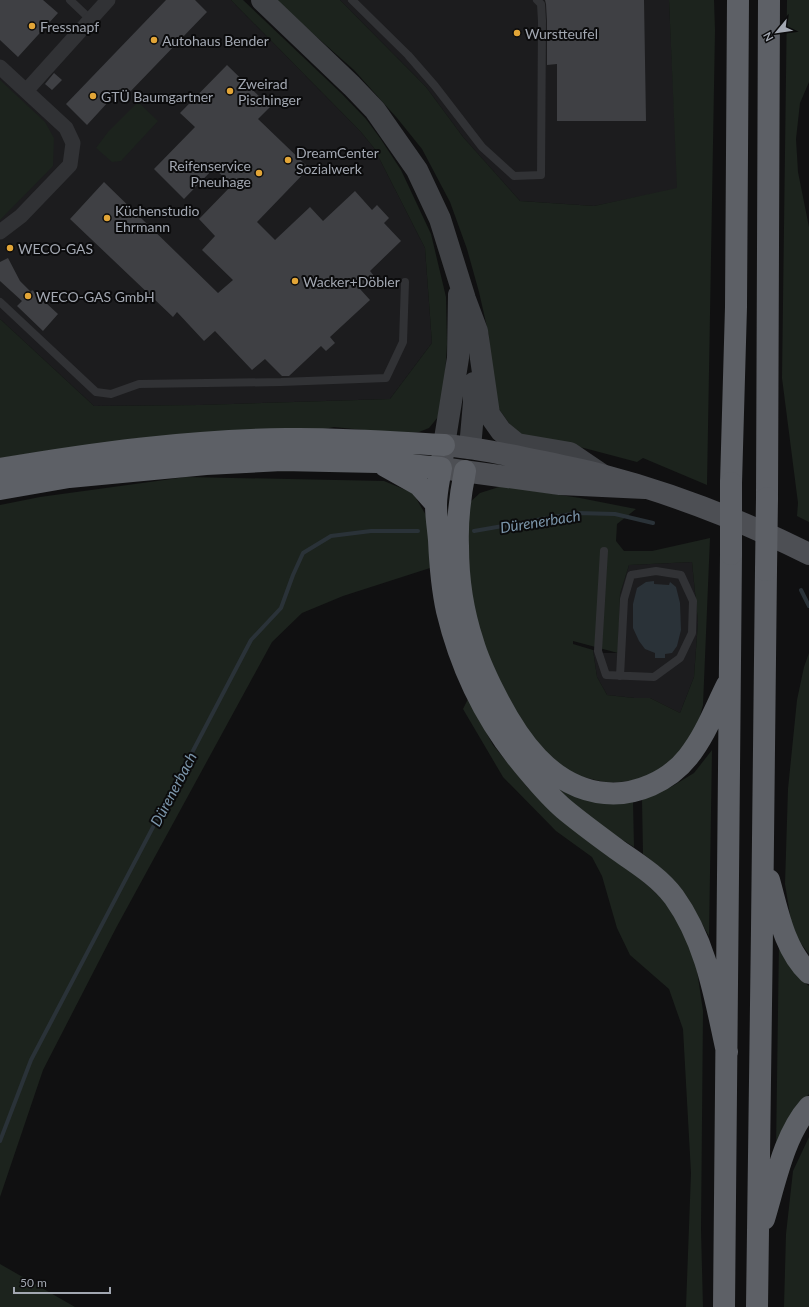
<svg xmlns="http://www.w3.org/2000/svg" width="809" height="1307" viewBox="0 0 809 1307" font-family="Lato,sans-serif">
<style>
.built{fill:#1c1c1e}
.green{fill:#1c231d;fill-rule:evenodd}
.water{fill:#2a3238}
.lines{fill:none;stroke-linecap:round;stroke-linejoin:round}
.stream{stroke:#2a3238;stroke-width:4}
.building{fill:#3f4044}
.lane{stroke:#313235;stroke-width:8}
.street{stroke:#313235;stroke-width:15}
.secondary{stroke:#3f4145;stroke-width:22}
.primary{stroke:#4d4f54;stroke-width:22}
.highway{stroke:#5d6066;stroke-width:22}
.highway-bridge{stroke:#5d6066;stroke-width:22}
.poi-dot{fill:#e2a537;stroke:#0b0b0c;stroke-width:1.5}
.labels{text-anchor:middle;dominant-baseline:central;stroke-width:4;stroke-linejoin:round;paint-order:stroke}
.poi-label{font-size:14px;fill:#a2a7b1;stroke:#0b0b0c;text-anchor:start}
.water-label{font-size:15px;font-style:italic;fill:#7b95aa;stroke:#0b0b0c}
</style>
<rect width="100%" height="100%" fill="#101011"/>
<!-- built -->
<path class="built" d="M 0,0 L 231,0 L 361,132 L 374,148 L 425,248 L 432,343 L 390,399 L 202,405 L 94,406 L 0,319 Z
M 340,0 L 669,0 L 678,189 L 594,206 L 520,201 L 463,137 L 426,87 Z
M 692,562 L 698,622 L 694,677 L 680,713 L 650,698 L 634,698 L 607,695 L 597,677 L 593,650 L 603,653 L 618,653 L 620,594 L 629,565 Z"/>
<!-- green -->
<path class="green" d="M 231,0 L 243,0 L 342,94 L 366,119 L 380,138 L 401,170 L 431,234 L 446,297 L 447,344 L 445,377 L 438,417 L 429,428 L 419,432 L 404,434 L 334,427 L 320,430 L 139,438 L 0,458 L 0,319 L 94,406 L 199,405 L 390,399 L 432,343 L 425,248 L 374,148 L 361,132 Z
M 275,0 L 340,0 L 426,87 L 463,137 L 520,201 L 594,206 L 677,188 L 669,0 L 714,0 L 715,30 L 707,485 L 643,458 L 637,462 L 584,448 L 536,439 L 516,433 L 491,398 L 489,336 L 479,292 L 467,249 L 450,202 L 422,149 L 397,118 L 354,70 Z
M 787,0 L 809,0 L 809,82 L 800,103 L 796,139 L 798,172 L 809,227 L 809,522 L 797,516 L 798,503 L 782,378 Z
M 0,80 L 45,122 L 54,138 L 53,166 L 0,220 Z
M 138,102 L 158,121 L 121,161 L 112,162 L 96,148 L 108,132 Z
M 186,477 L 384,481 L 413,493 L 427,517 L 430,568 L 343,596 L 302,613 L 272,642 L 116,928 L 43,1070 L 0,1197 L 0,505 L 40,497 Z
M 502,486 L 580,498 L 636,509 L 617,524 L 616,541 L 624,551 L 652,551 L 710,538 L 703,705 L 695,734 L 677,758 L 657,773 L 631,781 L 609,783 L 578,776 L 547,756 L 522,727 L 478,634 L 469,583 L 467,505 L 480,493 ZM 692,562 L 698,622 L 694,677 L 680,713 L 650,698 L 634,698 L 607,695 L 597,677 L 593,650 L 573,644 L 573,641 L 618,653 L 620,594 L 629,565 Z
M 809,653 L 809,954 L 793,933 L 785,884 L 788,789 L 797,700 L 804,667 Z
M 468,699 L 493,745 L 528,788 L 589,839 L 623,864 L 654,891 L 673,911 L 695,957 L 703,1011 L 701,1230 L 703,1307 L 686,1307 L 691,1173 L 683,1029 L 669,989 L 630,955 L 617,928 L 602,876 L 592,857 L 556,831 L 503,777 L 463,709 Z
M 712,750 L 709,936 C 692,905 672,875 643,854 L 642,800 L 671,787 L 694,773 Z
M 543,778 L 633,802 L 634,847 L 595,823 Z
M 779,941 L 804,982 L 809,986 L 809,1094 L 796,1110 L 776,1151 Z
M 809,1137 L 809,1307 L 784,1307 L 786,1234 L 793,1171 Z
M 0,1264 L 75,1307 L 0,1307 Z"/>
<!-- water -->
<path class="water" d="M 654,581 L 654,584 L 669,585 L 670,582 L 676,587 L 680,603 L 681,630 L 677,646 L 672,653 L 665,654 L 665,658 L 655,658 L 655,653 L 645,649 L 639,641 L 633,628 L 633,604 L 637,588 L 646,582 Z"/>
<g class="lines">
<!-- stream -->
<path class="stream" d="M 474,531 L 577,513 L 615,514 L 653,523
M 801,590 L 809,606
M 0,1141 L 31,1060 L 251,640 L 281,608 L 293,575 L 303,553 L 331,536 L 371,531 L 418,531"/>
</g>
<!-- building -->
<path class="building" d="M 0,0 L 43,0 L 58,13 L 18,57 L 0,40 Z
M 166,0 L 195,0 L 207,12 L 127,95 L 120,89 L 87,125 L 66,104 Z
M 545,0 L 644,0 L 646,121 L 557,121 L 557,64 L 547,65 L 547,21 L 546,4 Z
M 227,65 L 270,107 L 258,119 L 309,168 L 257,222 L 275,240 L 310,207 L 323,221 L 355,191 L 372,210 L 377,205 L 389,218 L 384,223 L 401,241 L 370,271 L 374,276 L 360,289 L 370,300 L 330,337 L 335,343 L 326,351 L 321,346 L 289,376 L 282,376 L 265,359 L 252,370 L 215,331 L 204,341 L 177,312 L 173,317 L 70,219 L 104,182 L 218,293 L 233,280 L 202,250 L 215,236 L 199,219 L 232,185 L 214,168 L 184,199 L 154,169 L 195,127 L 180,113 Z
M 54,73 L 62,80 L 52,90 L 45,84 Z
M 8,258 L 20,281 L 31,292 L 32,290 L 58,314 L 43,331 L 17,306 L 22,301 L 0,281 L 0,262 Z"/>
<g class="lines">
<!-- lane -->
<path class="lane" d="M 70,0 L 90,19
M 352,0 L 408,55 L 435,86 L 482,147 L 514,176 L 541,175 L 542,21 L 541,4 L 537,0
M 0,302 L 96,392 L 111,394 L 139,384 L 281,382 L 386,378 L 403,342 L 405,282
M 604,551 L 598,651 L 606,675 L 654,677 L 680,658 L 692,633 L 693,601 L 681,575 L 656,571 L 631,575 L 624,599 L 620,676"/>
<!-- street -->
<path class="street" d="M 0,67 L 66,128 L 73,143 L 70,165 L 21,216 L 0,232
M 26,91 L 108,0"/>
<!-- secondary -->
<path class="secondary" d="M 262,0 L 352,86 L 375,110 L 417,170 L 440,219 L 465,299 L 477,331 L 489,414 L 501,431 L 517,444 L 570,453 L 601,474
M 444,445 L 458,358 L 459,295
M 470,448 L 474,402 L 474,383"/>
<!-- primary -->
<path class="primary" d="M 645,488 L 560,484 L 441,468 L 444,445 C 480,448 513,456 549,463 C 566,467 584,470 602,475 C 671,493 745,522 809,554"/>
<!-- highway -->
<path class="highway" d="M 385,466 L 419,485 L 436,504
M 0,469 C 94,453 190,440 286,439 C 339,438 391,442 444,445
M 465,471 C 460,496 457,521 458,546 C 458,578 463,612 473,642 C 478,659 486,676 494,692 C 517,738 550,788 605,793 C 636,796 669,781 688,757 C 705,736 715,709 727,685
M 731,483 L 736,307 L 738,0
M 0,489 L 69,477 L 206,464 L 282,460 L 377,462 L 441,468 C 439,480 436,493 436,505 C 436,517 438,528 439,540 C 440,563 442,588 447,611 C 461,670 489,726 529,772 C 540,785 551,798 564,809 C 582,824 600,837 619,851 C 638,864 660,878 674,897 C 707,943 715,998 727,1052
M 767,498 L 769,0
M 769,880 C 778,912 784,949 809,973
M 764,1219 C 775,1183 784,1135 809,1107
M 724,1307 L 731,554
M 757,1307 C 759,1061 765,816 766,570"/>
<!-- highway-bridge -->
<path class="highway-bridge" d="M 731,554 L 731,483
M 766,570 L 767,498"/>
</g>
<!-- markers -->
<g class="poi-dot">
<circle cx="32" cy="26" r="4"/>
<circle cx="517" cy="33" r="4"/>
<circle cx="154" cy="40" r="4"/>
<circle cx="230" cy="91" r="4"/>
<circle cx="93" cy="96" r="4"/>
<circle cx="288" cy="160" r="4"/>
<circle cx="259" cy="173" r="4"/>
<circle cx="107" cy="218" r="4"/>
<circle cx="10" cy="248" r="4"/>
<circle cx="295" cy="281" r="4"/>
<circle cx="28" cy="296" r="4"/>
</g>
<g class="labels">
<!-- poi labels -->
<g class="poi-label">
<text x="40" y="26">Fressnapf</text>
<text x="525" y="33">Wurstteufel</text>
<text x="162" y="40">Autohaus Bender</text>
<text x="238" y="83">Zweirad<tspan x="238" dy="16">Pischinger</tspan></text>
<text x="101" y="96">GTÜ Baumgartner</text>
<text x="296" y="152">DreamCenter<tspan x="296" dy="16">Sozialwerk</tspan></text>
<text x="251" y="165" text-anchor="end">Reifenservice<tspan x="251" dy="16">Pneuhage</tspan></text>
<text x="115" y="210">Küchenstudio<tspan x="115" dy="16">Ehrmann</tspan></text>
<text x="18" y="248">WECO-GAS</text>
<text x="303" y="281">Wacker+Döbler</text>
<text x="36" y="296">WECO-GAS GmbH</text>
</g>
<!-- water labels -->
<g class="water-label">
<text transform="translate(540 521) rotate(-9)">Dürenerbach</text>
<text transform="translate(173 789) rotate(-62)">Dürenerbach</text>
</g>
</g>
<!-- north arrow -->
<g transform="translate(777 32) rotate(241)" stroke="#0b0b0c" stroke-width="3" paint-order="stroke">
<path d="M0-3L7 15L0 10L-7 15Z" fill="#a2a7b1"/>
<text y="-6" font-size="11" font-weight="bold" text-anchor="middle" fill="#a2a7b1">N</text>
</g>
<!-- scale -->
<path d="M14 1287v6h96v-6" fill="none" stroke="#a2a7b1" stroke-width="2"/>
<text x="20" y="1287" font-size="12" fill="#a2a7b1" stroke="#0b0b0c" stroke-width="3" paint-order="stroke">50 m</text>
</svg>
